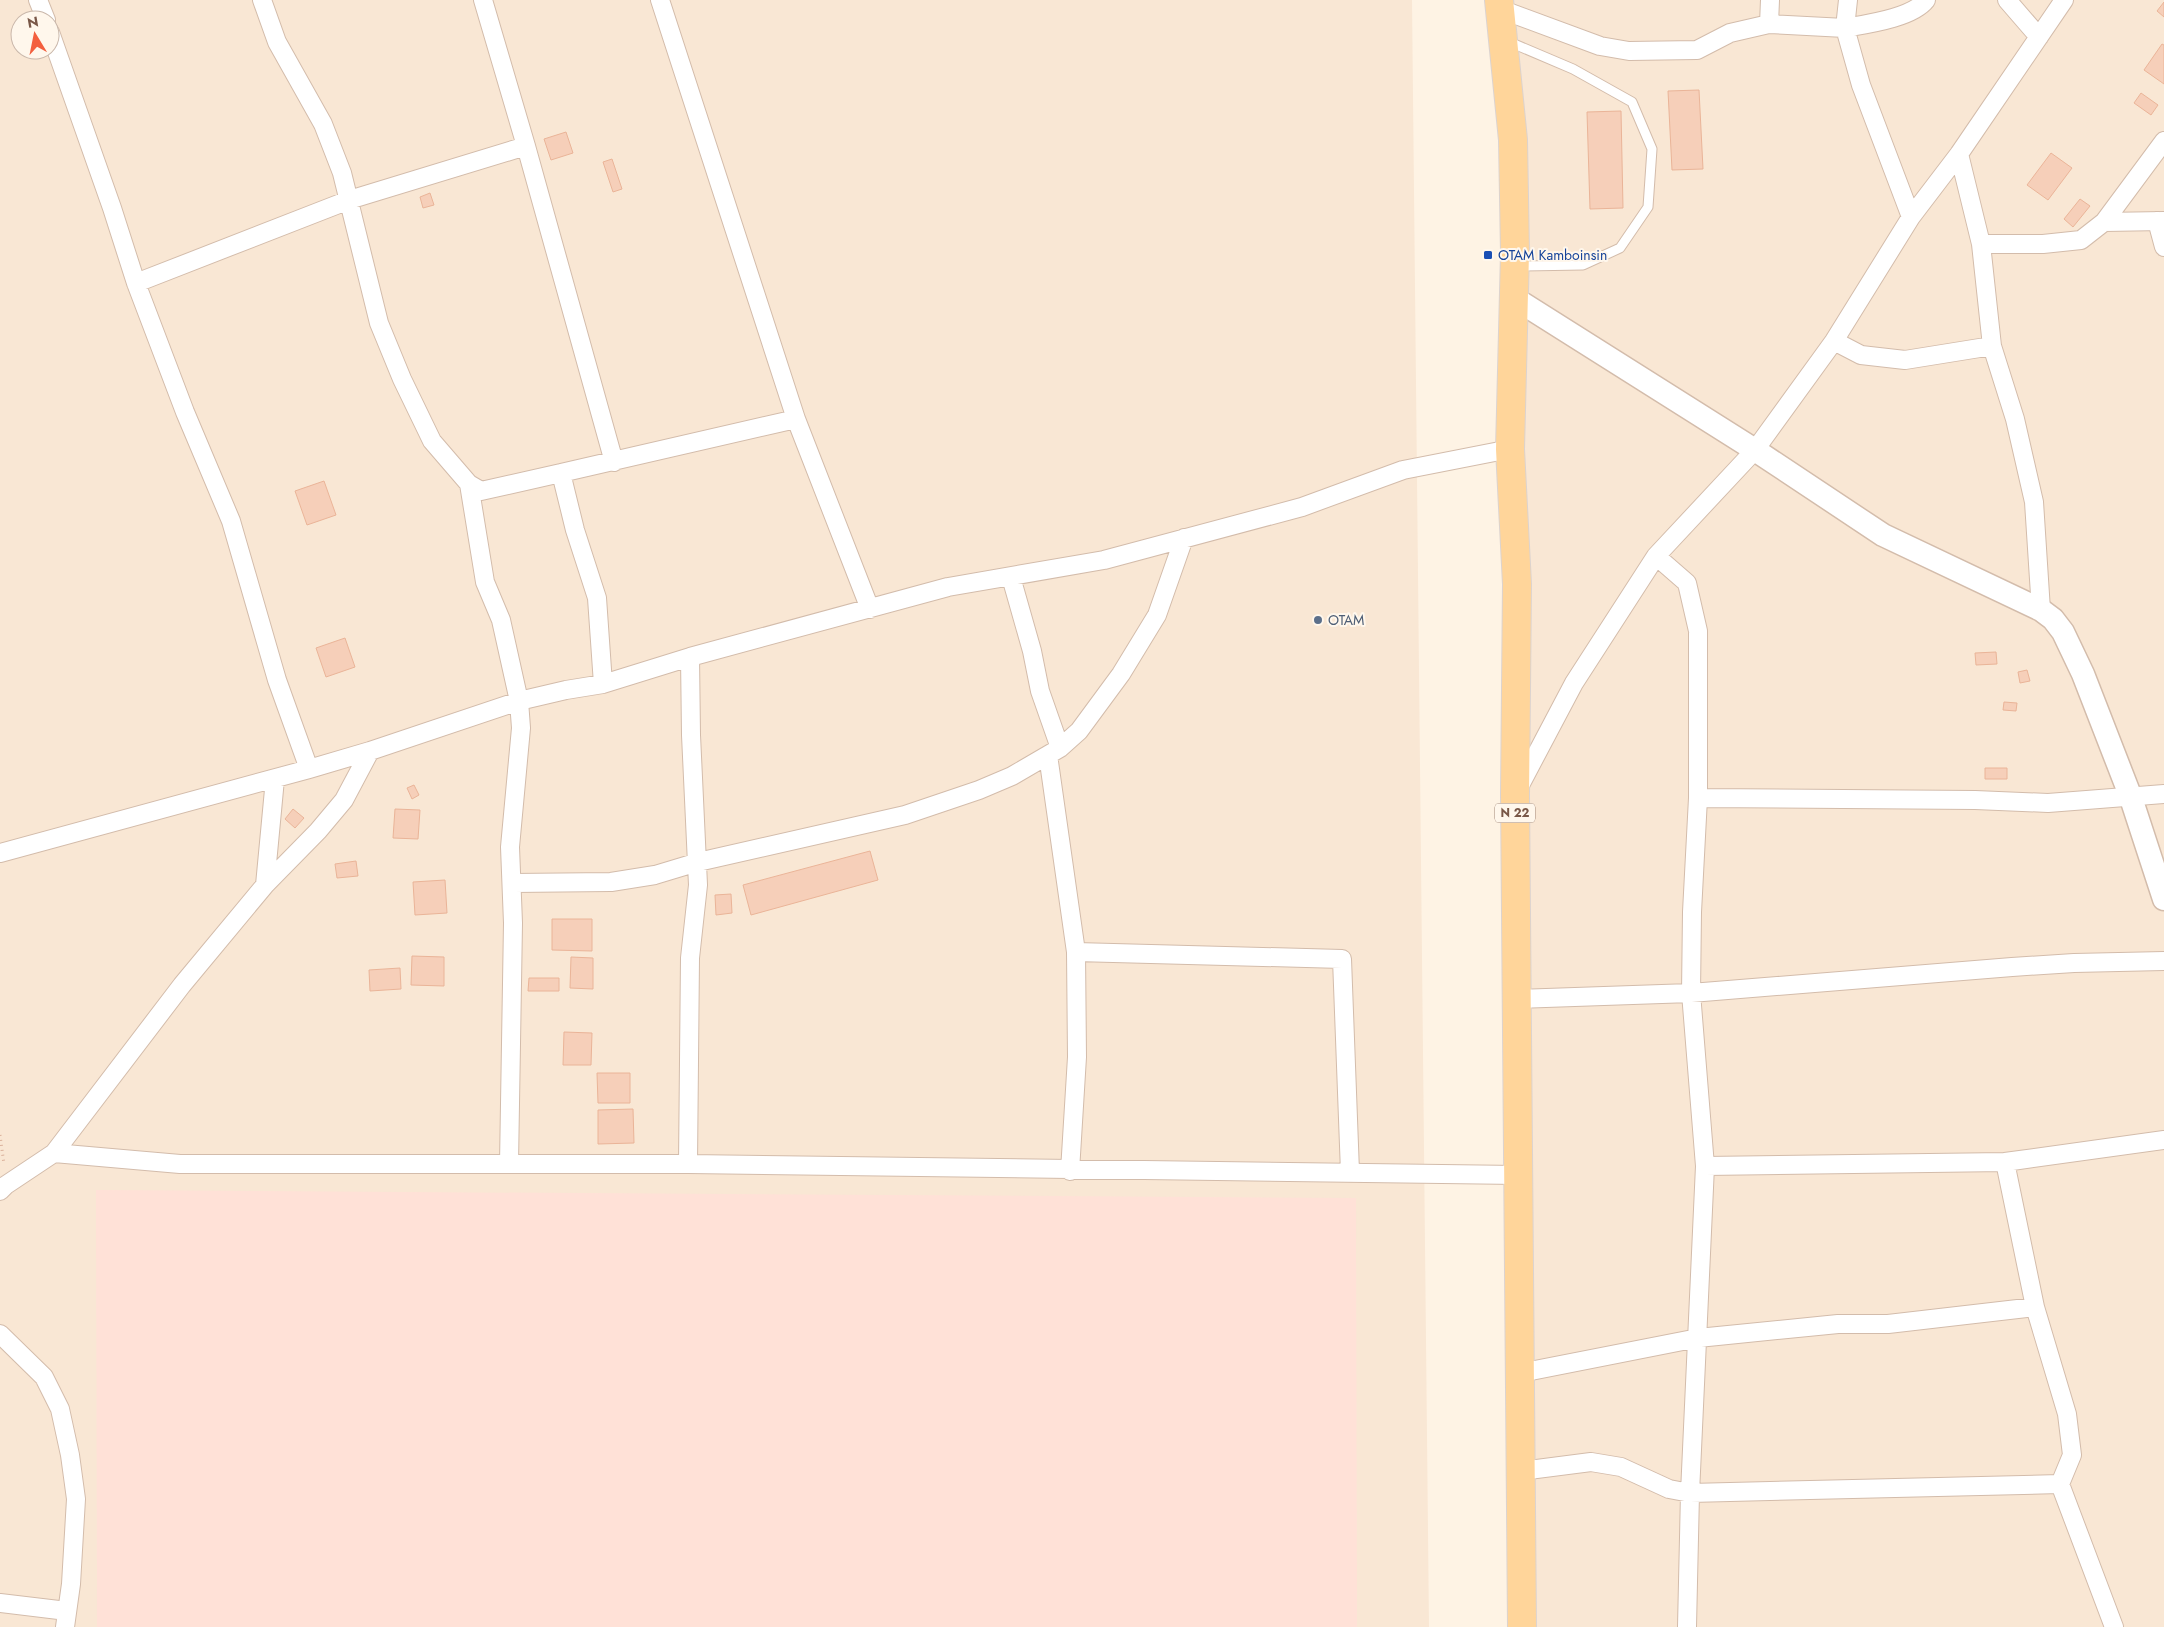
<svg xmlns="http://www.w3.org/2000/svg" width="2164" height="1627" viewBox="0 0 2164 1627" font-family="Jost,sans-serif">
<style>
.residential{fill:#f9e7d4;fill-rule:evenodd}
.commercial{fill:#ffe1d7}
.building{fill:#f6cfb9;stroke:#eab498}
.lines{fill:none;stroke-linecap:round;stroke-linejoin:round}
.service-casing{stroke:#d3bcab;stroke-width:11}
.minor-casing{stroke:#d3bcab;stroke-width:20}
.tertiary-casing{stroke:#d3bcab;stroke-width:25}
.primary-casing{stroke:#dcd3cf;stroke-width:30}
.path{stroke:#dbb29c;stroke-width:3;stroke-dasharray:1 4;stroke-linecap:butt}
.service{stroke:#fff;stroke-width:9}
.minor{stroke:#fff;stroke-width:18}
.tertiary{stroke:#fff;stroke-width:22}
.primary{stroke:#ffd59a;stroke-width:28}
.transit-dot{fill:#1a4fb4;stroke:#fff7ec;stroke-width:2}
.service-dot{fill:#5c6f8a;stroke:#fff7ec;stroke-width:2}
.labels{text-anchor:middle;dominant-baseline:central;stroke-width:4;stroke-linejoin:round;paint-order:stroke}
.shield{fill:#fff7ec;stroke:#a18778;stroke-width:1}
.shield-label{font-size:12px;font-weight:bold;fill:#795747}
.transit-label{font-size:14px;fill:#164399;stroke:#fff7ec;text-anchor:start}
.service-label{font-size:14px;fill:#4e5e75;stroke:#fff7ec;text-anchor:start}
</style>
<rect width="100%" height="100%" fill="#fef3e4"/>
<!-- residential -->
<path class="residential" d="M 0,0 L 1412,0 L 1429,1627 L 0,1627 ZM 20,20 L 50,20 L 50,50 L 20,50 Z
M 1514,0 L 2164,0 L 2164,1627 L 1529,1627 Z"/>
<!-- commercial -->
<path class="commercial" d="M 96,1190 L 1356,1198 L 1357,1627 L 97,1627 Z"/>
<!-- building -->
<path class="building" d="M 2164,2 L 2164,17 L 2157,11 Z
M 2162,44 L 2164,45 L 2164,84 L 2144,70 Z
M 1699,90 L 1703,169 L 1672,170 L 1668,91 Z
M 2141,93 L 2158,105 L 2151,115 L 2134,103 Z
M 1621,111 L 1623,208 L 1590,209 L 1587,112 Z
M 566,132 L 573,153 L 551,160 L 544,139 Z
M 2051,153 L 2072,168 L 2048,200 L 2027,185 Z
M 612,159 L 622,189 L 613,192 L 603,162 Z
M 430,193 L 434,205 L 423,208 L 420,197 Z
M 2080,199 L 2090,206 L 2073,227 L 2064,219 Z
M 324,481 L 336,515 L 307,525 L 295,491 Z
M 345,638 L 355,667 L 326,677 L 316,648 Z
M 1996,652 L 1997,664 L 1976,665 L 1975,653 Z
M 2027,670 L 2030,681 L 2020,683 L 2018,672 Z
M 2004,702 L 2017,703 L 2016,711 L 2003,710 Z
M 1985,768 L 2007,768 L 2007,779 L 1985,779 Z
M 414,785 L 419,795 L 412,799 L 407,788 Z
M 293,809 L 304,818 L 295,828 L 285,819 Z
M 395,809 L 420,810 L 418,839 L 393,838 Z
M 870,851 L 878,880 L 751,915 L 743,885 Z
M 356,861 L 358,876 L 337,878 L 335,864 Z
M 445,880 L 447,913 L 415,915 L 413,882 Z
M 731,894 L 732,913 L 716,915 L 715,895 Z
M 552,919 L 592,919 L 592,951 L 552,950 Z
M 412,956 L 444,957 L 444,986 L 411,985 Z
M 571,957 L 593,958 L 593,989 L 570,988 Z
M 400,968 L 401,989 L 370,991 L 369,970 Z
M 529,978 L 559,978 L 559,991 L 528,991 Z
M 564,1032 L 592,1033 L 591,1065 L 563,1065 Z
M 597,1073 L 630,1073 L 630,1103 L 598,1103 Z
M 633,1109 L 634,1143 L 598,1144 L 598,1110 Z"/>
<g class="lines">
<defs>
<path id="service" d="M 1507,41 L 1573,69 L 1632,102 L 1652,149 L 1648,207 L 1620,248 L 1583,265 L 1517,266"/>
<path id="minor" d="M 38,0 L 46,20
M 262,0 L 277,42 L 323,124 L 342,173 L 379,323 L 402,379 L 432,441 L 469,484 L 481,491 L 561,473 L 575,530 L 597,598 L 603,684
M 483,0 L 526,146 L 614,462
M 1848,0 L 1845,28 C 1867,24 1912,18 1926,0
M 2007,0 L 2039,37
M 1500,9 L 1600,46 L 1629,51 L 1697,50 L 1730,33 L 1769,24 L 1845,28 L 1861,85 L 1911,217
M 1769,24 L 1770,0
M 50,32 L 112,208 L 136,283 L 185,412 L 231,521 L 277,680 L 309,769
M 1959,154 L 1981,244 L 1992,346 L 2015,419 L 2034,502 L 2041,610
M 2157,221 L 2164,247
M 2104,222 L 2164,141
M 1981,244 L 2043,244 L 2081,240 L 2104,222 L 2164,221
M 136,283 L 349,200 L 526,146
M 1834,341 L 1861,355 L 1905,360 L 1992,346
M 796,419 L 870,609
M 561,473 L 796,419 L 660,0
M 469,484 L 485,582 L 501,620 L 519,701 L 521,728 L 510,847 L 513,923 L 509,1164
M 1656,556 L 1687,583 L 1698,631 L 1698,798 L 1692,912 L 1691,993 L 1705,1166 L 1690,1493 L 1687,1627
M 1011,577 L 1032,651 L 1040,691 L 1060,748
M 1048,755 L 1076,952 L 1077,1057 L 1070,1171
M 1518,789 L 1574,683 L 1656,556 L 1755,450 L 1834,341 L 1911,217 L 1959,154 L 2064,0
M 1698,798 L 1975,800 L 2048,803 L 2164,794
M 0,853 L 309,769 L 370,751 L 519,701 L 566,690 L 603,684 L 690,657 L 948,587 L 1104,560 L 1302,507 L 1403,470 L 1510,449
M 513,883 L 611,882 L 655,875 L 698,862 L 905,815 L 979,790 L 1012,776 L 1060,748 L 1079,731 L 1121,674 L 1157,615 L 1184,538
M 265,885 L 275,779
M 1076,952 L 1342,959 L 1350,1172
M 1518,999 L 1691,993 L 2012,967 L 2074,963 L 2164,961
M 54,1153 L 180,1164 L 688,1164 L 1518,1175
M 688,1164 L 690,958 L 698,885 L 691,735 L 690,657
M 1705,1166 L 2005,1162
M 0,1191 L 6,1185 L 54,1153 L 182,985 L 265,885 L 318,831 L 344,800 L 370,751
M 2035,1307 L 2005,1162 L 2164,1140
M 0,1334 L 44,1377 L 60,1409 L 70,1455 L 76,1499 L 71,1584 L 65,1627
M 1520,1373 L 1698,1338 L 1838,1324 L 1888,1324 L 2035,1307 L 2067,1414 L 2072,1455 L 2060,1484 L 2114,1627
M 1521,1471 L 1591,1462 L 1621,1467 L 1669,1489 L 1690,1493 L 2060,1484
M 0,1603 L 67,1611"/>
<path id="tertiary" d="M 1514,298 L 1755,450 L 1883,535 L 2041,610 L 2053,619 L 2063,632 L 2083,674 L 2130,795 L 2164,899"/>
<path id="primary" d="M 1499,0 L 1513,140 L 1515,253 L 1510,449 L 1517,584 L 1515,795 L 1522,1627"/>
</defs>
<!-- service casing -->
<use href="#service" class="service-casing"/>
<!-- minor casing -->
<use href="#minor" class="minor-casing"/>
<!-- tertiary casing -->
<use href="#tertiary" class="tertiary-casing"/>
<!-- primary casing -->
<use href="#primary" class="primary-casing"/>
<!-- path -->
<path class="path" d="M 0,1135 L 4,1164"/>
<!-- service -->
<use href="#service" class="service"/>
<!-- minor -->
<use href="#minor" class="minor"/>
<!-- tertiary -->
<use href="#tertiary" class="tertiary"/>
<!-- primary -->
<use href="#primary" class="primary"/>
</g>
<!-- markers -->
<rect class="transit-dot" x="1483" y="250" width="10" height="10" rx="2.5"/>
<circle class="service-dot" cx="1318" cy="620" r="5"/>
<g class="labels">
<!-- shield labels -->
<rect class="shield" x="1495" y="803.5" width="40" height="19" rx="4"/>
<g class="shield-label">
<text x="1515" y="813">N 22</text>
</g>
<!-- transit labels -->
<g class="transit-label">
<text x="1498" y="255">OTAM Kamboinsin</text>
</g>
<!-- service labels -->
<g class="service-label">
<text x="1328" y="620">OTAM</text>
</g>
</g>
<!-- north arrow -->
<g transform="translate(35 35) rotate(350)"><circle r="24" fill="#fff7ec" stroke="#c9b7aa"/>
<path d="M0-4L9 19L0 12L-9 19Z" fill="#f35f3e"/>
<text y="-8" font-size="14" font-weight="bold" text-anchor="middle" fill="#795747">N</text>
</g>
</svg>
